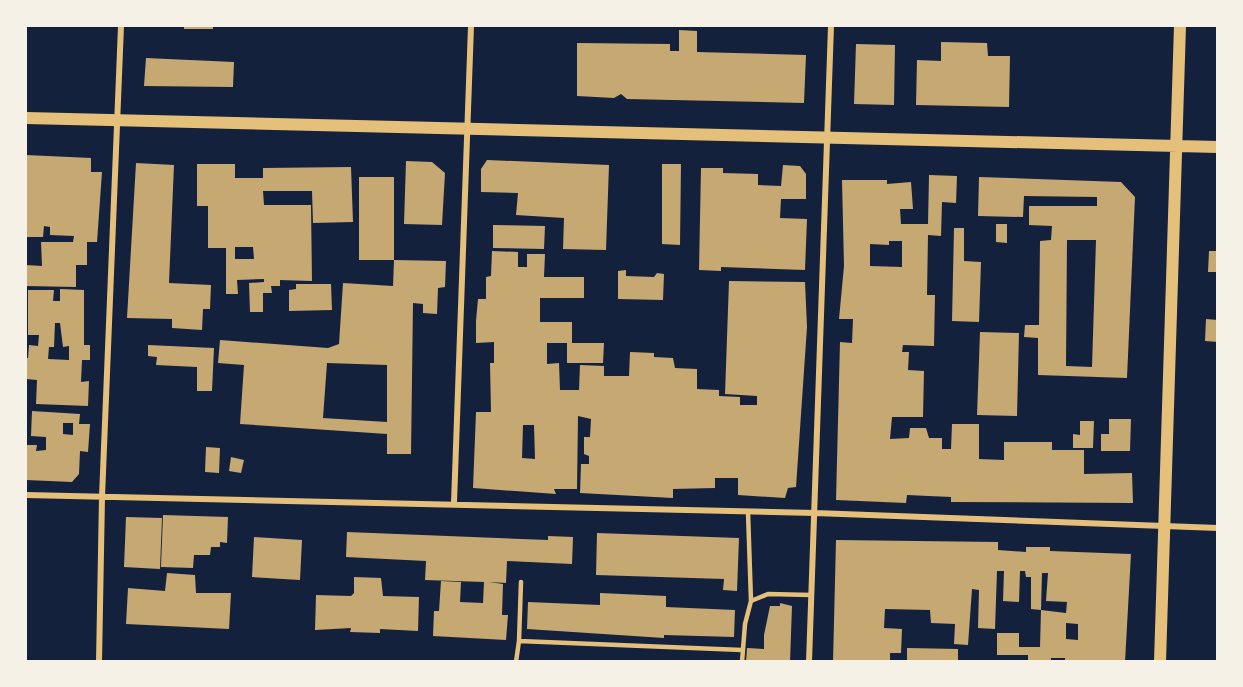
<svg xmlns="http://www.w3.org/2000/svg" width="1243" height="687" viewBox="0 0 1243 687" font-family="'Exo 2',sans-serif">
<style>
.building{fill:#c6a872;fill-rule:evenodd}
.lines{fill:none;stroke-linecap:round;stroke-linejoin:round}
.service{stroke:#e5c07b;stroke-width:4.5}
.minor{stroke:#e5c07b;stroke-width:6}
.secondary{stroke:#e5c07b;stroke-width:12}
</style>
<rect width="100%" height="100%" fill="#14213d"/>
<!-- building -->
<path class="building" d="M 184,26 L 213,26 L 213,29 L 184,29 Z
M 679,30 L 697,31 L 697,52 L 806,55 L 804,103 L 627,99 L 621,94 L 614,98 L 577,96 L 577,43 L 670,44 L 670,51 L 679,51 Z
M 941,42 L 987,43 L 988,56 L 1010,56 L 1009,107 L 916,105 L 917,60 L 941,61 Z
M 856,44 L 895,45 L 894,105 L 854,104 Z
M 146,58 L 234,62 L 233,87 L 144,86 Z
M 26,155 L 91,158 L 91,172 L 102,172 L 97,242 L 87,242 L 87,265 L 76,265 L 76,287 L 26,286 L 26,265 L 42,266 L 41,242 L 73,242 L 74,236 L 50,235 L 50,227 L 44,226 L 43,237 L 26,237 Z
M 487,160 L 609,165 L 606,250 L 563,249 L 564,218 L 516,215 L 518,193 L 481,192 L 481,169 Z
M 406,161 L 432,162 L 445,173 L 442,225 L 404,224 Z
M 136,163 L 174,165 L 169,283 L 211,285 L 210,309 L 203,309 L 202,330 L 172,328 L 172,319 L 127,318 Z
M 197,164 L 235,164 L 235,178 L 263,178 L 263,168 L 351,167 L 353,222 L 313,223 L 312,191 L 263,191 L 264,205 L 311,205 L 312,281 L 280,280 L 280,286 L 271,286 L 272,293 L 263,293 L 263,312 L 250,312 L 249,283 L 264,282 L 264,279 L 237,280 L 238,294 L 226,294 L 226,248 L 208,248 L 208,206 L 197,206 ZM 235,247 L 253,247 L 254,259 L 235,259 Z
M 662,164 L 681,164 L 680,245 L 662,244 Z
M 783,165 L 800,166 L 806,174 L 806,199 L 781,199 L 780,218 L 807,219 L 805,270 L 721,267 L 721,271 L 699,270 L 701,168 L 723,168 L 723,173 L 758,174 L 758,185 L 781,186 Z
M 929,175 L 957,176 L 956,203 L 942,202 L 941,236 L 928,235 L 927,295 L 935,295 L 934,346 L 903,345 L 902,352 L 909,352 L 908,370 L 924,371 L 923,417 L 892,417 L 890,439 L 909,438 L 910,428 L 926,428 L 929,438 L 942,438 L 942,449 L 951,449 L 952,424 L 979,424 L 979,459 L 1004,460 L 1004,442 L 1052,442 L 1052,450 L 1084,450 L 1084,474 L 1132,473 L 1133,503 L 951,502 L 951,497 L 907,495 L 906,503 L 836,500 L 840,342 L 852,343 L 853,319 L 839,319 L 844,266 L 842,180 L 887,180 L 887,184 L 911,182 L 913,209 L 900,209 L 901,224 L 928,224 ZM 889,241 L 902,241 L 902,267 L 870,266 L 870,244 L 889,245 Z
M 359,177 L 394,177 L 394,260 L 359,260 Z
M 979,177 L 1121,182 L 1135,197 L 1127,378 L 1038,375 L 1038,338 L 1024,337 L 1025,325 L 1039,325 L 1040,241 L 1051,240 L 1052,226 L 1029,225 L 1029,206 L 1097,206 L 1097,197 L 1024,196 L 1023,217 L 978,216 ZM 1067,240 L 1096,240 L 1092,367 L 1066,366 Z
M 996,224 L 1007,224 L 1007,243 L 996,242 Z
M 493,225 L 545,226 L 544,249 L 493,248 Z
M 954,228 L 964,228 L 964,261 L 981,262 L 979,322 L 952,321 Z
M 492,251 L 518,252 L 518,267 L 527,267 L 527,254 L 545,254 L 544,277 L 584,277 L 584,298 L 540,298 L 540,322 L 572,322 L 572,343 L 604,343 L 603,363 L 567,363 L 567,343 L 547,343 L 547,364 L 559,363 L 560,390 L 579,390 L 580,365 L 604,366 L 604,376 L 629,376 L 630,352 L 654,353 L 654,357 L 673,358 L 675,368 L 697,369 L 697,389 L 719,390 L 719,396 L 740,397 L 740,405 L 757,405 L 757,396 L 725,394 L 729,281 L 805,282 L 807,327 L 796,487 L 788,488 L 785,498 L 738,495 L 738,478 L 715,478 L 715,488 L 673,489 L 673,498 L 580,493 L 581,464 L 589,464 L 589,456 L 584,454 L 584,437 L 590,437 L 591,419 L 578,416 L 577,489 L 554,489 L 556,494 L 473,488 L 476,412 L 491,412 L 490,363 L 494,363 L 494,342 L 476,343 L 476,321 L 478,299 L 486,299 L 486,277 L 491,276 ZM 523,425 L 534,425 L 535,459 L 522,458 Z
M 1209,251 L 1218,251 L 1218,272 L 1208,272 Z
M 394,260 L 446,261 L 445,287 L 438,288 L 437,314 L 423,313 L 423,304 L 413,303 L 411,454 L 387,454 L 387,434 L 240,424 L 244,365 L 218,363 L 220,340 L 328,348 L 339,344 L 343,283 L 393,286 ZM 327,363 L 387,365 L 387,422 L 323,418 Z
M 626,270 L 626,276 L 654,277 L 657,273 L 664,274 L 663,300 L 618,299 L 618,271 Z
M 296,284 L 331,284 L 332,310 L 289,311 L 289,290 L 296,289 Z
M 60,289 L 84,290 L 84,345 L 90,345 L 90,360 L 82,360 L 81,382 L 89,381 L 88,406 L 36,404 L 37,380 L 26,379 L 26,358 L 28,358 L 29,345 L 38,346 L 39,335 L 28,335 L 28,290 L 54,290 L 53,301 L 60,301 ZM 55,323 L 60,323 L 63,347 L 69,346 L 69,360 L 48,359 L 49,347 L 54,347 Z
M 1206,319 L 1218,320 L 1218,342 L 1205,341 Z
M 980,332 L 1019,333 L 1017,416 L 977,415 Z
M 148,345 L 214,348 L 212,391 L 197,391 L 197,367 L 156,365 L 157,357 L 148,356 Z
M 32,411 L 80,414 L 79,424 L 90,424 L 88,452 L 80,451 L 79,474 L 72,482 L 26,480 L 26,445 L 37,445 L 36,451 L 46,450 L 46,437 L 31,436 ZM 63,423 L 73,423 L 73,435 L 63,434 Z
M 1109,419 L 1131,419 L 1130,451 L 1101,451 L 1101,434 L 1109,434 Z
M 1080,421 L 1094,421 L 1093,448 L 1073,448 L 1073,434 L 1080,435 Z
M 206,447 L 220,448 L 219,473 L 205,472 Z
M 231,457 L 244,460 L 241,473 L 229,471 Z
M 163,515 L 228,517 L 227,543 L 220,542 L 220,547 L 211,547 L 210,555 L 194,555 L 193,568 L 161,567 Z
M 126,517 L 162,518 L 160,569 L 124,567 Z
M 347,532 L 548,540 L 548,536 L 573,537 L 572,564 L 507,561 L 506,583 L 489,582 L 503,584 L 502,615 L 508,615 L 506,640 L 433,636 L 434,611 L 439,611 L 441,581 L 461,582 L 460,602 L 483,603 L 484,582 L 425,580 L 426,561 L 346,557 Z
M 597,533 L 739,538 L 737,591 L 723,590 L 724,579 L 596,575 Z
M 254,537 L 302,540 L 300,580 L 252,577 Z
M 836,540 L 998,542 L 998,550 L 1026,552 L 1026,547 L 1050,547 L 1050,551 L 1131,554 L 1125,662 L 1065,662 L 1065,658 L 1051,658 L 1051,662 L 1028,662 L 1028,655 L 997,655 L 997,633 L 1019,633 L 1019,647 L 1040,647 L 1041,610 L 1031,609 L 1031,577 L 1026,577 L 1025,571 L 1020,571 L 1019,602 L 1003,601 L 1004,571 L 997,571 L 995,629 L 978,628 L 979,590 L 972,589 L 968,645 L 954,644 L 955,624 L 931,623 L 930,610 L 885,609 L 884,628 L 902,629 L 901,653 L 890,653 L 890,662 L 833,662 ZM 1042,573 L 1048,573 L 1046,601 L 1067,602 L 1066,613 L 1041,610 ZM 1066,623 L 1078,624 L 1078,640 L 1066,639 Z
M 167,573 L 195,575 L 196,593 L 231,593 L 229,629 L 126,624 L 128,588 L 165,591 Z
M 354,577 L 381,578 L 383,596 L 419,597 L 418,631 L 380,629 L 380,633 L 350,632 L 351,628 L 315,630 L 316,595 L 351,596 L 354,593 Z
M 600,593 L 666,596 L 666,607 L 735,610 L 734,637 L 664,635 L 664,638 L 527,629 L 528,602 L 600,605 Z
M 780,603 L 792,606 L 790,662 L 746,662 L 747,648 L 764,649 L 764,635 L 770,606 L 780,606 Z
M 907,648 L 958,649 L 958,662 L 907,662 Z"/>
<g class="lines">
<!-- service -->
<path class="service" d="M 748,512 L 751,601
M 519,641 L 521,582
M 516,662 L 519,641 L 742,650
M 742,662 L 745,624 L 751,601 L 768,594 L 811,595"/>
<!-- minor -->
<path class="minor" d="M 26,495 L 815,513 L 1218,528
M 454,503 L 471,26
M 99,662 L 102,497 L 121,26
M 809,662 L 831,26"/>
<!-- secondary -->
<path class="secondary" d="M 26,118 L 1218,147
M 1160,662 L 1180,26"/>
</g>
<!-- border -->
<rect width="1243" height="687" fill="none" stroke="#f6f1e7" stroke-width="54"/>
</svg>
